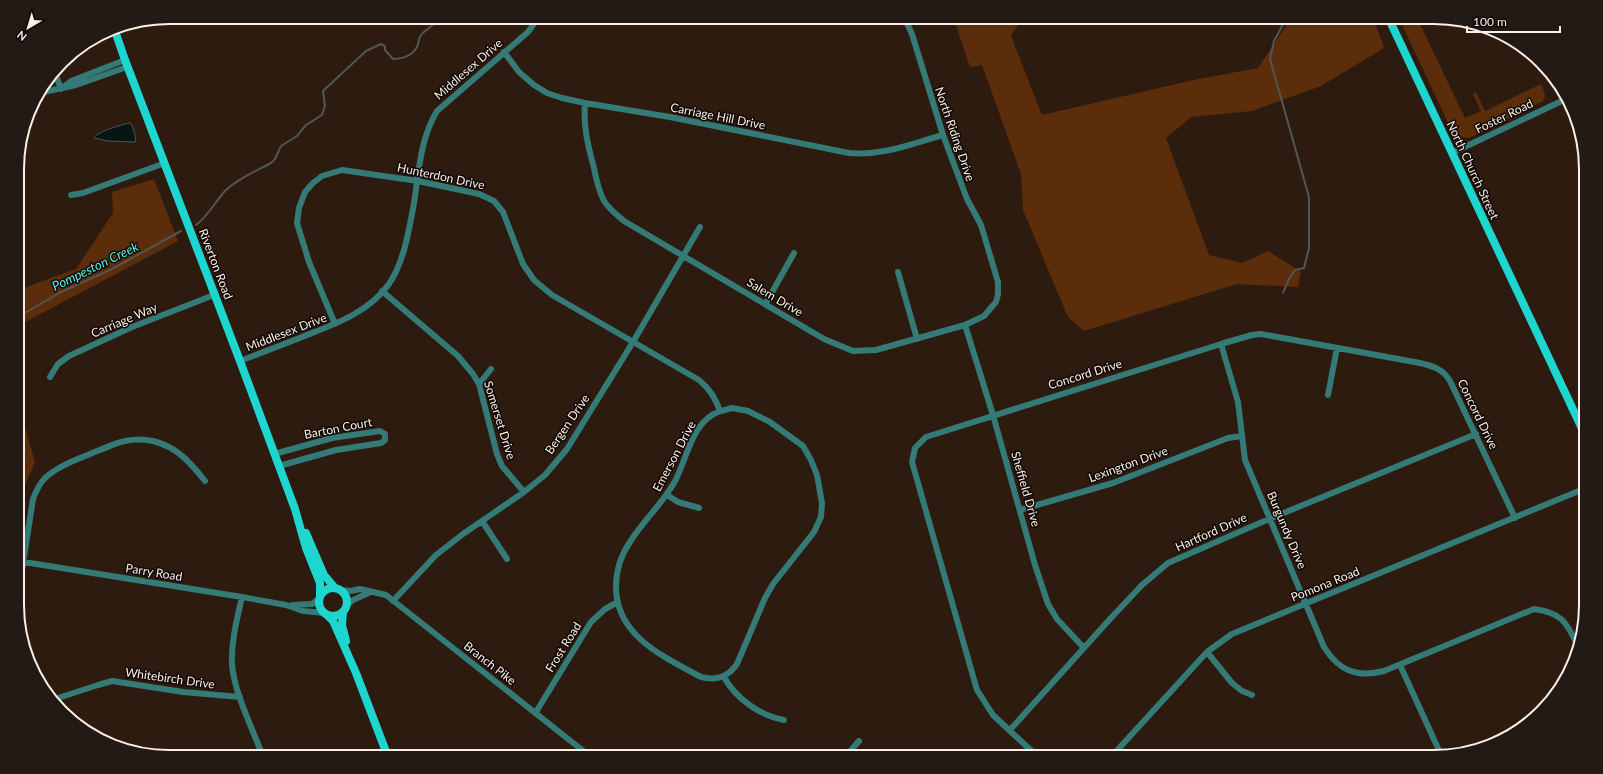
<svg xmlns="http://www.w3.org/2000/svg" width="1603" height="774" viewBox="0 0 1603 774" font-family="Lato,sans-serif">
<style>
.green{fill:#5c2d0b}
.water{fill:#071514;stroke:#515654}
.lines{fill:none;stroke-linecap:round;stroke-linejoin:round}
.stream{stroke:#515654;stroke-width:2}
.minor{stroke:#347a77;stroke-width:6}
.major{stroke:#1dd6d0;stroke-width:8}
.labels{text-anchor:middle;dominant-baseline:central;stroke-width:3;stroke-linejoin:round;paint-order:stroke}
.street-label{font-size:12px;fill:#fdefe8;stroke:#100804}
.water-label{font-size:13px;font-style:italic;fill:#59f0ea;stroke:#100804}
.rim{fill:none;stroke:#fdefe8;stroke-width:2}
</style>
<rect width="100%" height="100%" fill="#2e1b10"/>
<!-- green -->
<path class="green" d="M 953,17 L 1023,17 L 1011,36 L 1042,115 L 1198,79 L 1258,68 L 1292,17 L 1373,17 L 1384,48 L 1321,86 L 1252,111 L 1191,117 L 1166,138 L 1209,255 L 1242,263 L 1268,251 L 1301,272 L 1298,287 L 1237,284 L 1084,331 L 1068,317 L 1023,210 L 1021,174 L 982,65 L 970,67 Z
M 1410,17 L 1423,17 L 1418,20 L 1465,118 L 1481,111 L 1473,94 L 1476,92 L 1485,111 L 1541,84 L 1545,95 L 1543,101 L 1469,138 L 1458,137 L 1451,129 L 1403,27 L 1404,21 Z
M 154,179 L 178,241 L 18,326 L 18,290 L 76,269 L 113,213 L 112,192 Z
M 18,425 L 25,427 L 35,462 L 18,502 Z"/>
<!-- water -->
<path class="water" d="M 129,123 L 132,125 C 133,130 137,137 135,142 L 108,141 L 94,138 C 96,132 121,125 129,123 Z"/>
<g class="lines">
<!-- stream -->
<path class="stream" d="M 196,225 C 208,216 215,202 225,191 C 237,179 256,171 271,163 L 275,159 L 281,146 L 297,136 L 306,125 L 322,115 L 325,106 L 323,91 L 366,51 L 381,44 L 385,46 L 385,50 L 393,59 C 403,59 415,55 418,44 C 419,41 419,38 421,35 C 426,28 434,28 438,17
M 1283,293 L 1289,279 L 1295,270 L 1304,268 L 1309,248 L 1309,197 L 1270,59 L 1274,41 L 1287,17
M 18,317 L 59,293 L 112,269 L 181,231"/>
<!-- minor -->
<path class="minor" d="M 504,52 L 519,72 L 534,85 L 547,93 L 562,98 L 585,103 L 670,117 L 849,153 C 883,156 911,144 943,135
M 55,73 L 61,89
M 62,88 L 71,81 L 125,60
M 39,93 L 76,85 L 127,67
M 585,103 C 583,126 588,146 594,168 C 596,179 599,191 604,201 C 609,209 617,215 624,221 L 824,339 L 853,351 L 876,350 L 965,325 L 984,316 L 996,302 L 998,294 L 998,282 L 981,225 L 967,199 L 943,135 L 912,34 L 904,17
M 1452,153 L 1566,99
M 71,195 L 83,193 L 165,163
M 898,272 L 917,339
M 382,291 L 458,356 L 473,374 L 479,384 L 497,454 L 502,466 L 524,492
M 766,303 L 794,253
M 335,324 L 309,262 L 297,223 L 299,208 L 305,192 L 313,183 L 322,176 L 342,170 L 418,181 L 479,194 L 494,201 L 503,212 L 523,264 L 534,280 L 552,295 L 699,380 C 710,389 715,398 720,411
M 965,325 L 993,415 L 1035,565 L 1048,604 L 1057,619 L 1084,648
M 1221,344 L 1238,402 L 1245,460 L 1324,647 C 1339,671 1357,678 1384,671 L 1534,609 C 1561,613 1566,621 1577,644
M 240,361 C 261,353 282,345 302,337 C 335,324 368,313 389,284 C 404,262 409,230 414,203 C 419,172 420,139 437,111 L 528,32 L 539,17
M 50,377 L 58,364 L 69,356 L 132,327 L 214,295
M 479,384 L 491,369
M 1328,395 L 1337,348
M 732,408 L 748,411 L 770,422 L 803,446 L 811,460 L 817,475 L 822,503 L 821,517 L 814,532 L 773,584 L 765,598 L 737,664 C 728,677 717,681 701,677 C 664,657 616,636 616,587 C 616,571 621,555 630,542 C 643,521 662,504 674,483 C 686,462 690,429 712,415 C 718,411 725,410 732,408 Z
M 274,454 L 332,438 L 380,431 L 385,434 L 385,440 L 381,443 L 336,450 L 279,466
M 667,495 L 678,502 L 699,508
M 1020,510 L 1113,483 L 1228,438 L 1242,436
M 482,521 L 507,559
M 18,561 L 242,597 L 286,605 L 303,611 L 325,613
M 340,590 L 351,591 L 360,589 L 386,595 L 591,757
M 18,596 L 33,499 C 36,491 39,484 45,478 C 59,465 79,459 97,451 C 106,448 115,443 125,441 C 134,439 144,439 153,441 C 177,447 190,462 205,481
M 242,597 C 237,619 231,642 232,664 C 234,693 253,729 263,757
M 393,601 L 436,555 L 463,534 L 524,492 L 545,475 L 567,449 L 633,342 L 700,227
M 292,605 L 312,604 L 319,599
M 346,606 L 353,600 L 371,592
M 1207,652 L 1232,683 L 1242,691 L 1252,695
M 1400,665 L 1442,757
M 724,677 C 736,699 761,716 784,720
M 52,700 L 98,685 L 112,681 L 183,692 L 240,697
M 536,712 L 591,622 L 605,609 L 618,602
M 1010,730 L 1110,619 L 1142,585 L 1168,563 L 1269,519 L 1476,434
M 845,757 L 859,741
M 1038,757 L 993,715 L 977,690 L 912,462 L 915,448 L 926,437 L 1221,344 L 1252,335 L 1261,334 L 1420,363 C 1433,366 1443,369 1450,381 L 1515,518
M 1111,757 L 1207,652 L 1232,634 L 1586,488"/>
<!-- major -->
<path class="major" d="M 1388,17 L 1586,437
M 114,28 L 125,60 L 240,361 L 295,509 L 306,548 L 320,583 L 320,596
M 306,533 L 324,575 L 335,588
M319 602a14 14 0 1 1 28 0a14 14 0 1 1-28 0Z
M 343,612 L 342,625 L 346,641
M 327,615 L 333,621 L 356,673 L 388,757"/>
</g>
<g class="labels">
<!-- street labels -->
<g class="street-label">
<text transform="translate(468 69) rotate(-41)">Middlesex Drive</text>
<text transform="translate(718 116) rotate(11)">Carriage Hill Drive</text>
<text transform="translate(1504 116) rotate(-26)">Foster Road</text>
<text transform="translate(955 134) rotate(71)">North Riding Drive</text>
<text transform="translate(1473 170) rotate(65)">North Church Street</text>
<text transform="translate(441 176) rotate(12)">Hunterdon Drive</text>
<text transform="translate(216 264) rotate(69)">Riverton Road</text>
<text transform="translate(775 297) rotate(31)">Salem Drive</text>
<text transform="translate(124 320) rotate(-23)">Carriage Way</text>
<text transform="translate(286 332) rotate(-21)">Middlesex Drive</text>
<text transform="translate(1085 374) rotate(-17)">Concord Drive</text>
<text transform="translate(1478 414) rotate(64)">Concord Drive</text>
<text transform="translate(500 420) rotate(73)">Somerset Drive</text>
<text transform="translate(567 424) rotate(-56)">Bergen Drive</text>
<text transform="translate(338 428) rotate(-11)">Barton Court</text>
<text transform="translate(674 456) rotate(-62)">Emerson Drive</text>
<text transform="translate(1128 464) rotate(-20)">Lexington Drive</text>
<text transform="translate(1026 489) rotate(74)">Sheffield Drive</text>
<text transform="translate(1287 530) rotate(67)">Burgundy Drive</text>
<text transform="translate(1211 532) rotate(-24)">Hartford Drive</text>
<text transform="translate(154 572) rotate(9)">Parry Road</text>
<text transform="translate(1325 584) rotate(-22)">Pomona Road</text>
<text transform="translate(563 647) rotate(-58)">Frost Road</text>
<text transform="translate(490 663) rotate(38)">Branch Pike</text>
<text transform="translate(170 678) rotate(8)">Whitebirch Drive</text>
</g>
<!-- water labels -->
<g class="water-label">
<text transform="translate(95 266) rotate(-26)">Pompeston Creek</text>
</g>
</g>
<!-- crop -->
<path d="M0 0H1603V774H0ZM169 24H1434A145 145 0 0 1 1579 169V605A145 145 0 0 1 1434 750H169A145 145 0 0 1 24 605V169A145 145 0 0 1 169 24Z" fill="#231a16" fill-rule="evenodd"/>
<path class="rim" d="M169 24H1434A145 145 0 0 1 1579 169V605A145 145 0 0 1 1434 750H169A145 145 0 0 1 24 605V169A145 145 0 0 1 169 24Z"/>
<!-- north arrow -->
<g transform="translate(28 28) rotate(218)" stroke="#100804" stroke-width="3" paint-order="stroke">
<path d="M0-3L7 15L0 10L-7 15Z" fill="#fdefe8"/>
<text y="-6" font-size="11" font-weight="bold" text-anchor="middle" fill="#fdefe8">N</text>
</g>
<!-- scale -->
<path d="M1467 26v6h93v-6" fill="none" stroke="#fdefe8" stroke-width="2"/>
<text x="1473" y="26" font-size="12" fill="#fdefe8" stroke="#100804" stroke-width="3" paint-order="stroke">100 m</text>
</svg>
